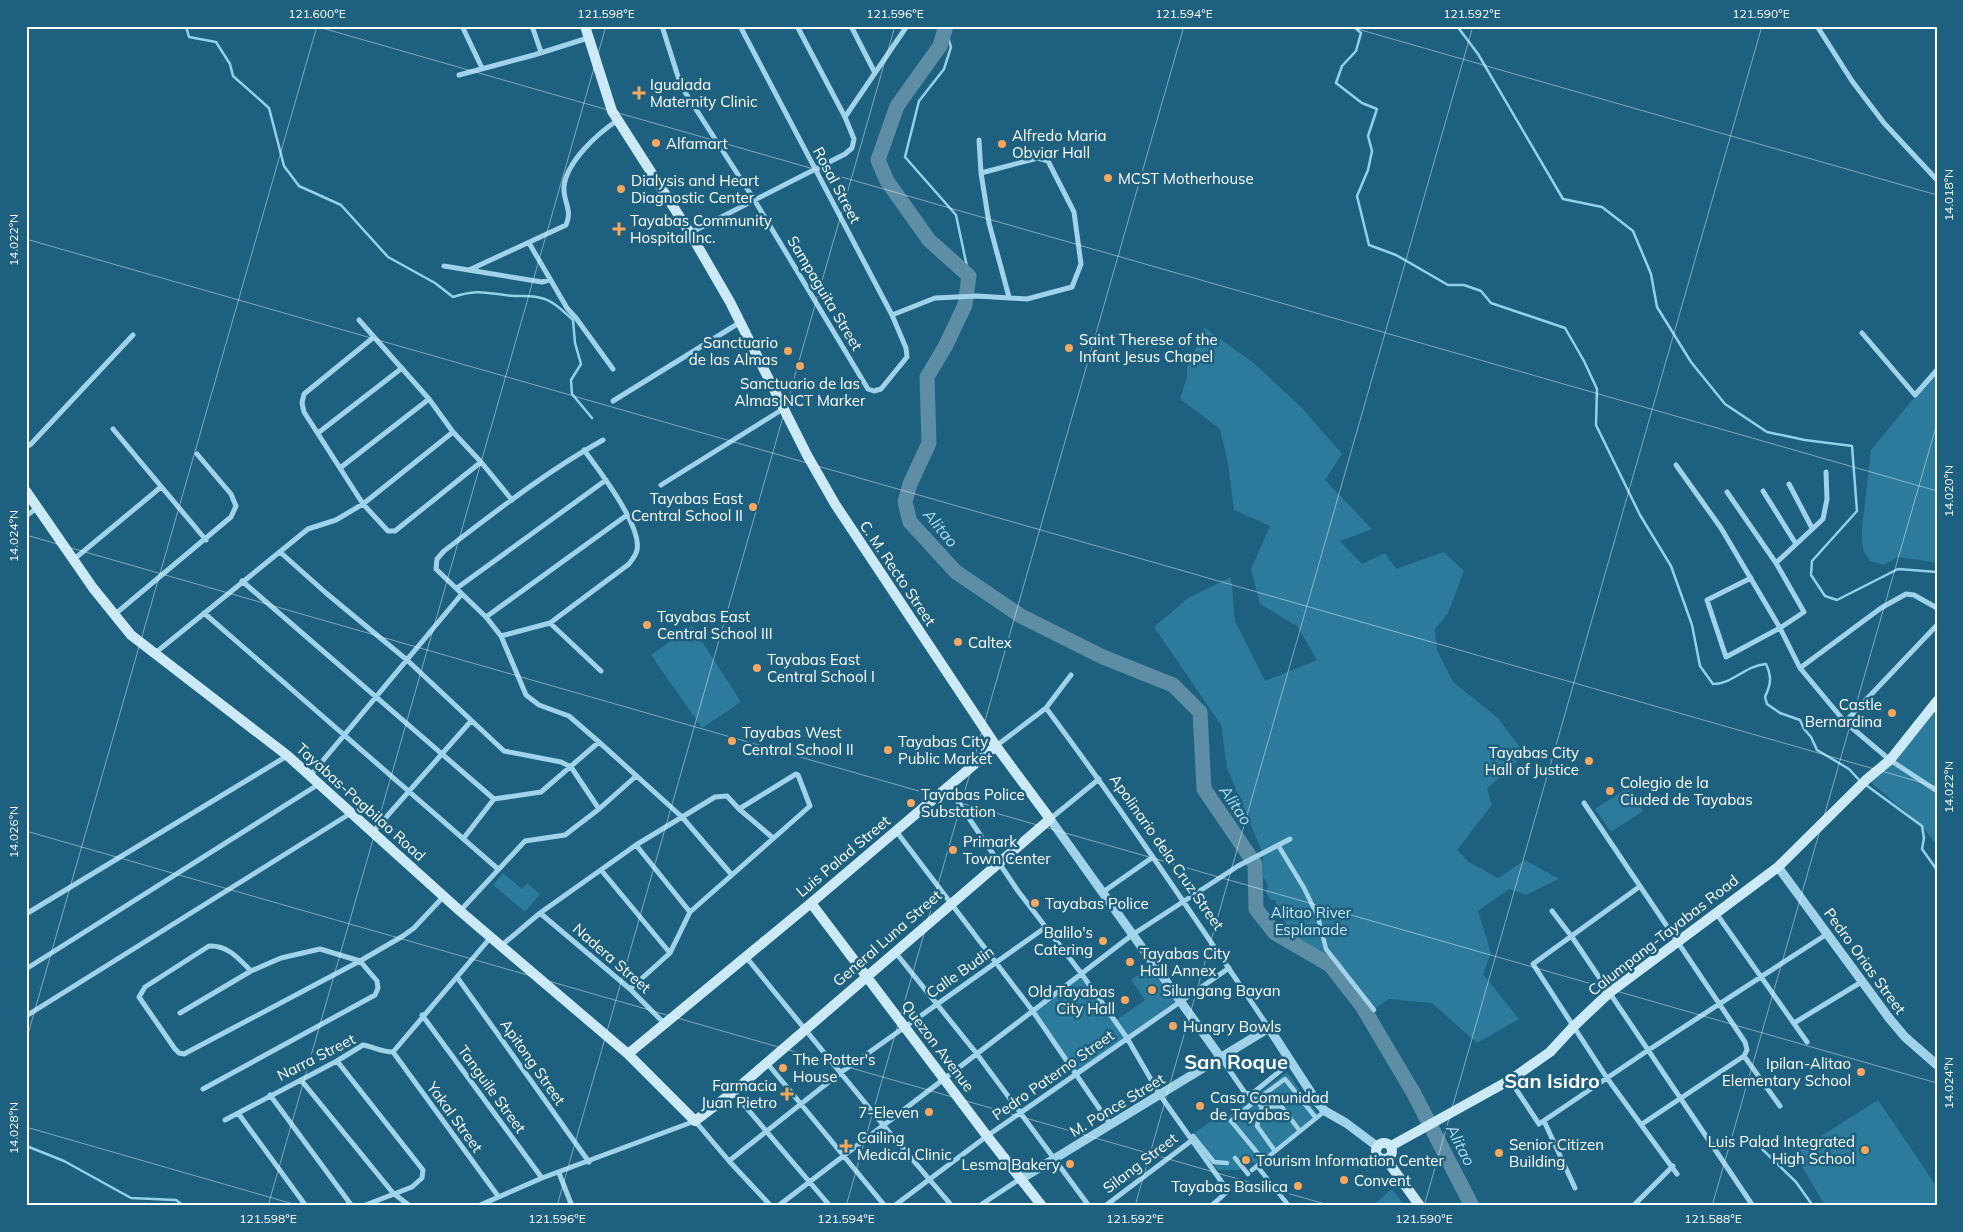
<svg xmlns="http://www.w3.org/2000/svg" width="1963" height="1232" viewBox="0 0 1963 1232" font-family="Mulish,sans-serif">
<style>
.green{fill:#2c7a9c}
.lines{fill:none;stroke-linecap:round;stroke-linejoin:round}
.stream{stroke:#93d1eb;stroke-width:2.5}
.river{stroke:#5d8ea5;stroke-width:15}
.pedestrian{stroke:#a0d3e9;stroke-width:4.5}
.minor{stroke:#a0d3e9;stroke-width:5}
.tertiary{stroke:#a0d3e9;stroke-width:9}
.secondary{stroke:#cbe9f7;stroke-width:10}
.ticks{fill:none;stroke:#fff;stroke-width:1;stroke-opacity:0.45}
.poi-dot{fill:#f9a65e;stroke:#1d607f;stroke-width:2}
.labels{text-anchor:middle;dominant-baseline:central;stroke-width:5;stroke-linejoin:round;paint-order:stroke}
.poi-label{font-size:15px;fill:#fff;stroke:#1d607f;text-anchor:start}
.street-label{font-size:15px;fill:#fff;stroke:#1d607f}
.park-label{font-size:15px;fill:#c4e7f7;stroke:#1d607f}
.water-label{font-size:16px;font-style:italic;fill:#abdcf1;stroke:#1d607f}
.district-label{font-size:20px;font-weight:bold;fill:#fff;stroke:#1d607f}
.neatline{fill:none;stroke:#fff;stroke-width:2}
.ticks-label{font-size:12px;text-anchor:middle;fill:#fff}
</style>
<rect width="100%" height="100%" fill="#1d607f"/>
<!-- green -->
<path class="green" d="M 1205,328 L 1255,364 L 1303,409 L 1342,454 L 1325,480 L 1372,529 L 1340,541 L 1362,564 L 1385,553 L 1396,569 L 1444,552 L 1464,571 L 1448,613 L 1435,629 L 1437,650 L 1453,682 L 1498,718 L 1525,754 L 1487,789 L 1492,805 L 1457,850 L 1469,862 L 1498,878 L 1525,860 L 1559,879 L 1526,895 L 1509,889 L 1478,911 L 1491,953 L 1483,974 L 1519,1019 L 1477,1043 L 1432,1003 L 1389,999 L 1367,1014 L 1330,965 L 1303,949 L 1294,937 L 1286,934 L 1284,930 L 1286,922 L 1277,917 L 1275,913 L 1277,905 L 1275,900 L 1271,900 L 1266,893 L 1268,886 L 1263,876 L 1263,854 L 1227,768 L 1221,725 L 1154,627 L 1188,598 L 1231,577 L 1235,621 L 1265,681 L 1317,660 L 1297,626 L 1260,604 L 1251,569 L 1270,526 L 1234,510 L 1228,463 L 1220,429 L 1180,399 L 1187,377 L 1187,367 Z
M 1937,370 L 1937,563 L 1898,557 L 1884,565 L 1870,561 L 1864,552 L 1862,542 L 1862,528 L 1871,450 Z
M 692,626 L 741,702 L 702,728 L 651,655 Z
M 1937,701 L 1937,846 L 1922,826 L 1867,779 Z
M 1627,788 L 1643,811 L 1611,832 L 1595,809 Z
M 503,873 L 522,889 L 527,883 L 540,894 L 525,912 L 493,885 Z
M 1150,967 L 1175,1002 L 1076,1074 L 1032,1010 L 1081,973 L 1115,1021 L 1145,1000 L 1131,980 Z
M 1287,1072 L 1319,1116 L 1257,1166 L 1254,1162 L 1238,1170 L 1218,1170 L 1190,1136 L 1217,1117 L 1221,1122 Z
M 1878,1100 L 1937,1187 L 1937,1206 L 1825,1206 L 1794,1153 Z
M 1392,1189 L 1405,1206 L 1372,1206 Z"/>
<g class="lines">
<!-- stream -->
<path class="stream" d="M 186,26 L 189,37 L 216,42 L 230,64 L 233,76 L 269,108 L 284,166 L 299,186 L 341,205 L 388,257 L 435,283 L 453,297 C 481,288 487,294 514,296 C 523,296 533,295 541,298 C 554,301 564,312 573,320 L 575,343 L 581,364 L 571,380 L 572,394 L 592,418
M 1353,26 L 1361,33 L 1356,51 L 1342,66 L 1336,83 L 1362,103 L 1377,109 L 1368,136 L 1372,151 L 1368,170 L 1357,196 L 1369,245 L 1396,255 L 1448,285 L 1464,285 L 1481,291 L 1491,303 L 1565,328 L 1584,361 L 1597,389 L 1596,425 L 1640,515 L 1671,566 L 1692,625 L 1700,666 L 1713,684 C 1733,684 1744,666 1766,664 C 1772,677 1771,684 1765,697 L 1767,704 L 1780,713 L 1800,720 L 1804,729 L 1811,737 L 1817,750 L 1849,769 L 1861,782
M 1457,26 L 1478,54 L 1563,199 L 1602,207 L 1633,231 L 1651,274 L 1657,307 L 1691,362 L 1725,404 L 1767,432 L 1805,440 L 1852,446 L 1857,511 L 1812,561 L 1811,575 L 1825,596 L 1837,600 L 1898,569 L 1937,572
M 945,29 L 951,47 L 944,69 L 919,101 L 905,157 L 956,215 L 969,276
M 1866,785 L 1922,826 L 1924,838 L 1922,849 L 1937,870
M 26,1145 L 29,1147 L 64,1161 L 131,1198 L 176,1200 L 184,1206
M 1762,1149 L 1796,1182 L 1813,1206"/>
<!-- river -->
<path class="river" d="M 946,26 L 940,46 L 897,106 L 878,160 L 887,181 L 929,240 L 969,276 L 965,305 L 945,347 L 927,377 L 929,443 L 910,484 L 905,502 L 910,522 L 956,572 L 1021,616 L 1103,657 L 1173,685 L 1200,712 L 1204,789 L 1255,864 L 1256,909 L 1275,933 L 1330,965 L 1362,1006 L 1413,1092 L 1472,1206"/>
<!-- pedestrian -->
<path class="pedestrian" d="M 1278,845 L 1304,888 L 1318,917 L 1326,949 L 1374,1010
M 1249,1094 L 1262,1107
M 1193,1136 L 1214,1162 L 1227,1163
M 1275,1151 L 1257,1126 L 1262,1107 L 1281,1106 L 1300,1131
M 1235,1158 L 1248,1174
M 1264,1161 L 1231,1121 L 1255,1101 L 1285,1079 L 1316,1118
M 1257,1166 L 1289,1206
M 1252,1170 L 1325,1111"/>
<!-- minor -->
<path class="minor" d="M 462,26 L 482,68
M 532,26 L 541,52
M 662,26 L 681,86 L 755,201 L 868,389 L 874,391 L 881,389 L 907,357 L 906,348 L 892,315 L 740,26
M 851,26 L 875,73
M 1817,26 L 1852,81 L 1884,123 L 1937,180
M 459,75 L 534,55 L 588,38
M 845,117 L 907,26
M 979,140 L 981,173 L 989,223 L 1009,297
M 690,233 L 845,154 L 852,148 L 854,139 L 845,117 L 797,26
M 529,243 L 567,308 L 576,318 L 613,369
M 444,266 L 542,282 L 549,280
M 469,270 L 566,225 C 573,210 563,202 564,187 C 566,162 598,133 618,120
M 892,315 L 935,298 L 977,296 L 1027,299 L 1072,287 L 1081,264 L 1074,212 L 1048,161 L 1038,158 L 981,173
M 359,320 L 429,399 L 453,432 L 481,462 L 512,500
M 1862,333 L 1915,395 L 1937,370
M 374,337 L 304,394 L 302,403 L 304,412 L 363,504 L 388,531 L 395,531 L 481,462
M 613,401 L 739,323
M 113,429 L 206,540
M 318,433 L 402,368
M 603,440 C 547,471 495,512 444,551 L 437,559 L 436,569 L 486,617 L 501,636 L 526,695 L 539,705 L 569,716 L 599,742 L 682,817 L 732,875
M 26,447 L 31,444 L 133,335
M 1676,465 L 1721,528 L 1780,628 L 1800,668 L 1845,722 L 1890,760 L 1937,791
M 340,468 L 429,399
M 1789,484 L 1812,528
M 661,485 L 783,409
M 1763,491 L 1796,544
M 1727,492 L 1776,563 L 1804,612 L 1780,628 L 1726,657 L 1707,600 L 1751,578
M 26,516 L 37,508
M 280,552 L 326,593 L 407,660 L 504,751 L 561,762 L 571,767 L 599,809
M 73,560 L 161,487
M 1776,563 L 1823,519 L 1827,499 L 1826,472
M 242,581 L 494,799
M 457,588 L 606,480
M 204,613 L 498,869
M 114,615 L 231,517 L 236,506 L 231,494 L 197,454
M 486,617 L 627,515
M 550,623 L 601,671
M 501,636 L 550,623 L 629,564 C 632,560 636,555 637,550 C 642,526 599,470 584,450
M 154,654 L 308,529 L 336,520 L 363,504 L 453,432
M 1800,668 L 1881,608 L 1906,594 L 1914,595 L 1937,608
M 1046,708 C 1124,812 1196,920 1269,1028
M 1845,722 L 1937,625
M 996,746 L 1046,708 L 1071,675
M 310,776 L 461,595
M 948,787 L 1018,891 L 1081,973 L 1127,1038 L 1160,1095 L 1228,1191 L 1211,1206
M 1584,803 L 1745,1042 L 1747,1050 L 1744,1056 L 1642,1124
M 1050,819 L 1099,779
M 896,831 L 1032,1010 L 1110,1124
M 373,832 L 471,721
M 463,839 L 494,799 L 541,792 L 599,742
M 601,870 L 670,953
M 1639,887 L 1533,964 L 1607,1078 L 1677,1174
M 1103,892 L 1153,857
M 460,911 L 525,841 L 565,835 L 599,809 L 635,777
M 1552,911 L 1572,937 L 1753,1206
M 690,912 L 810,806 L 798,775 L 796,774 L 739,809
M 540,913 L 630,989 L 665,1024
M 1716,913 L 1807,1042
M 26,914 L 287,756
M 502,945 L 540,913 L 636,845 L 715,797 L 727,796 L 739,809 L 773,838
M 895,952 L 977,1054 L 1089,1206
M 746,957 L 884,1126 L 952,1206
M 26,969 L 319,784
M 251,971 C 239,959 228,945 209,946 L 145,987 L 139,997 L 175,1049 L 179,1053 L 184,1054 L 360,961 L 403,936 L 414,928 L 444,896
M 457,977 L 589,1162
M 630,989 L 670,953 L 690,912 L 636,845
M 180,1013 L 251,971 L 281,958 L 320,949 L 360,961 L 377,981 L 378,988 L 375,995 L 203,1089
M 422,1015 L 542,1178
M 26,1016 L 351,813
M 1794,1023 L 1863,981
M 393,1052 L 498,1196
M 1744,1056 L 1780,1106
M 1221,1058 L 1245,1093 L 1249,1094 L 1253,1093 L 1291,1062
M 337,1061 L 423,1170 L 422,1178 L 412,1187 L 363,1206
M 767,1063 L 885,1206
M 301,1080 L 393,1193 L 410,1206
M 1510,1080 L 1539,1124 L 1647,1051 L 1827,934
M 733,1092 L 830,1206
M 270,1095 L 352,1206
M 238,1113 L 306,1206
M 225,1120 L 337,1061 L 363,1045 C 374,1047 382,1052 393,1052 L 491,937
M 1544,1121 L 1575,1188
M 729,1161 L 840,1073 L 1046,927
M 559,1173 L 572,1206
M 478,1206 L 542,1178 L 695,1121 L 729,1161 L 771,1206
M 778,1206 L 1132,935 L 1238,866 L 1290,839
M 894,1206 L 987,1136 L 1229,968
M 979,1206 L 1020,1179
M 1105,1206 L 1191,1141
M 1633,1206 L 1673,1166"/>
<!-- tertiary -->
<path class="tertiary" d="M 1050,819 L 1221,1058
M 1778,867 L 1889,1018 L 1905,1037 L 1937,1065
M 1021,1179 L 1269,1028 L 1317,1102 L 1325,1111 L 1346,1123 L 1378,1147"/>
<!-- secondary -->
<path class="secondary" d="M 26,491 L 93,588 L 131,635 L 288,756 L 460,911 L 628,1054 L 695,1121 L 733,1092 L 1050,819 L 996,746 L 835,504 L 807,455 L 730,302 L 690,233 L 612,111 L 585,26
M 811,903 L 987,1136 L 1042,1206
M 628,1054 L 811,903 L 996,746
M1376 1151a8 8 0 1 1 16 0a8 8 0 1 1-16 0Z
M 1391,1146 L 1510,1080 L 1550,1052 L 1573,1027 L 1609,993 L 1778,867 L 1867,779 L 1890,760 L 1937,701
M 1386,1159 L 1420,1206"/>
</g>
<!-- ticks -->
<path class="ticks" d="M 315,26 L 1937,491M 1347,26 L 1937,195M 26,33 L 28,26M 26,239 L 1937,787M 26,535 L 1937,1083M 26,831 L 1332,1206M 26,1041 L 317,26M 26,1127 L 300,1206M 268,1206 L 606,26M 557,1206 L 895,26M 846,1206 L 1184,26M 1135,1206 L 1473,26M 1424,1206 L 1762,26M 1712,1206 L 1937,423"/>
<!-- markers -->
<g class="poi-dot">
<path d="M636.5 85.5h5v5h5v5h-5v5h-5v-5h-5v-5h5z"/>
<circle cx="656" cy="143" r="5"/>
<circle cx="1002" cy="144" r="5"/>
<circle cx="1108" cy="178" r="5"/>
<circle cx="621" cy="189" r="5"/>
<path d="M616.5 221.5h5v5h5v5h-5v5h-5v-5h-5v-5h5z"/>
<circle cx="1069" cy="348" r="5"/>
<circle cx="788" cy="351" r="5"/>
<circle cx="800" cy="366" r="5"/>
<circle cx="753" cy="507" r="5"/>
<circle cx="647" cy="625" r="5"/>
<circle cx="958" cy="642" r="5"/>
<circle cx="757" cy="668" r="5"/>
<circle cx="1892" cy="713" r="5"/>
<circle cx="732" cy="741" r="5"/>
<circle cx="888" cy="750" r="5"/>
<circle cx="1589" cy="761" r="5"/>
<circle cx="1610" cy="791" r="5"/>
<circle cx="911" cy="803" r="5"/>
<circle cx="953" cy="850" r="5"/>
<circle cx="1035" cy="903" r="5"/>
<circle cx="1103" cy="941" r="5"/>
<circle cx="1130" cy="962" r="5"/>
<circle cx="1152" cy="990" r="5"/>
<circle cx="1125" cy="1000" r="5"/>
<circle cx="1173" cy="1026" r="5"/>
<circle cx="783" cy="1068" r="5"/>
<circle cx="1861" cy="1072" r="5"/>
<path d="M784.5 1086.5h5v5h5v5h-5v5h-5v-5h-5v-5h5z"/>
<circle cx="1200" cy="1106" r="5"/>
<circle cx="929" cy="1112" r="5"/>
<path d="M843.5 1138.5h5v5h5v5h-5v5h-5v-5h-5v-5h5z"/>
<circle cx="1865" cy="1150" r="5"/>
<circle cx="1499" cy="1153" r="5"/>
<circle cx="1246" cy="1160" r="5"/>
<circle cx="1070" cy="1164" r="5"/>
<circle cx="1344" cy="1180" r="5"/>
<circle cx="1298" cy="1186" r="5"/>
</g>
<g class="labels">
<!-- poi labels -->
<g class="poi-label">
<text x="650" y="84">Igualada<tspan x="650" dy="17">Maternity Clinic</tspan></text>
<text x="1012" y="135">Alfredo Maria<tspan x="1012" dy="17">Obviar Hall</tspan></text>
<text x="666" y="143">Alfamart</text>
<text x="1118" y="178">MCST Motherhouse</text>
<text x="631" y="180">Dialysis and Heart<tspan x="631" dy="17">Diagnostic Center</tspan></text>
<text x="630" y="220">Tayabas Community<tspan x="630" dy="17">Hospital Inc.</tspan></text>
<text x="1079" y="339">Saint Therese of the<tspan x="1079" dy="17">Infant Jesus Chapel</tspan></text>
<text x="778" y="342" text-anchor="end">Sanctuario<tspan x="778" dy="17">de las Almas</tspan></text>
<text x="800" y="383" text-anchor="middle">Sanctuario de las<tspan x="800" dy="17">Almas NCT Marker</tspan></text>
<text x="743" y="498" text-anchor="end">Tayabas East<tspan x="743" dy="17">Central School II</tspan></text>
<text x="657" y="616">Tayabas East<tspan x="657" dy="17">Central School III</tspan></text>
<text x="968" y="642">Caltex</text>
<text x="767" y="659">Tayabas East<tspan x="767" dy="17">Central School I</tspan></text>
<text x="1882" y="704" text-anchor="end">Castle<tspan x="1882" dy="17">Bernardina</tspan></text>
<text x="742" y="732">Tayabas West<tspan x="742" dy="17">Central School II</tspan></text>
<text x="898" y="741">Tayabas City<tspan x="898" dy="17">Public Market</tspan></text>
<text x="1579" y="752" text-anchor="end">Tayabas City<tspan x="1579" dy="17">Hall of Justice</tspan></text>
<text x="1620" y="782">Colegio de la<tspan x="1620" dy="17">Ciuded de Tayabas</tspan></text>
<text x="921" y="794">Tayabas Police<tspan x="921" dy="17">Substation</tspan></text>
<text x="963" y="841">Primark<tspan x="963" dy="17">Town Center</tspan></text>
<text x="1045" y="903">Tayabas Police</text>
<text x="1093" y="932" text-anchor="end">Balilo's<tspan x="1093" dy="17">Catering</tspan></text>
<text x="1140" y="953">Tayabas City<tspan x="1140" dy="17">Hall Annex</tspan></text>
<text x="1162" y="990">Silungang Bayan</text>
<text x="1115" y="991" text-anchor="end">Old Tayabas<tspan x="1115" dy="17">City Hall</tspan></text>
<text x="1183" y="1026">Hungry Bowls</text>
<text x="793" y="1059">The Potter's<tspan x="793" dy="17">House</tspan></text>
<text x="1851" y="1063" text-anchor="end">Ipilan-Alitao<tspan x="1851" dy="17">Elementary School</tspan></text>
<text x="777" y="1085" text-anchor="end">Farmacia<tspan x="777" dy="17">Juan Pietro</tspan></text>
<text x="1210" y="1097">Casa Comunidad<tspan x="1210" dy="17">de Tayabas</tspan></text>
<text x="919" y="1112" text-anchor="end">7-Eleven</text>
<text x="857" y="1137">Cailing<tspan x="857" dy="17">Medical Clinic</tspan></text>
<text x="1855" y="1141" text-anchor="end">Luis Palad Integrated<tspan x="1855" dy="17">High School</tspan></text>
<text x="1509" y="1144">Senior Citizen<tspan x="1509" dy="17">Building</tspan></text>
<text x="1256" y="1160">Tourism Information Center</text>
<text x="1060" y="1164" text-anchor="end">Lesma Bakery</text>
<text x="1354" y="1180">Convent</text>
<text x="1288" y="1186" text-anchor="end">Tayabas Basilica</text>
</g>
<!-- street labels -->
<g class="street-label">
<text transform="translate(837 185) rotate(62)">Rosal Street</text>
<text transform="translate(825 293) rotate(59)">Sampaguita Street</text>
<text transform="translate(898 573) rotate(56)">C. M. Recto Street</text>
<text transform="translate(361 802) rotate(42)">Tayabas-Pagbilao Road</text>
<text transform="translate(1167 852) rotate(55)">Apolinario dela Cruz Street</text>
<text transform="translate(843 856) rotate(-40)">Luis Palad Street</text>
<text transform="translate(1663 935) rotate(-38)">Calumpang-Tayabas Road</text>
<text transform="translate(887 938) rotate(-41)">General Luna Street</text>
<text transform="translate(612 958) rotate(41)">Nadera Street</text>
<text transform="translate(1865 961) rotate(54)">Pedro Orias Street</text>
<text transform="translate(960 972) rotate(-35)">Calle Budin</text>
<text transform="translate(938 1046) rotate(53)">Quezon Avenue</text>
<text transform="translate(316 1057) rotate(-27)">Narra Street</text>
<text transform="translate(533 1062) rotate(55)">Apitong Street</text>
<text transform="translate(1053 1075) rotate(-35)">Pedro Paterno Street</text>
<text transform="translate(492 1089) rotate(54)">Tanguile Street</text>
<text transform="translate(1117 1105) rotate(-31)">M. Ponce Street</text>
<text transform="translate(455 1117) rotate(54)">Yakal Street</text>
<text transform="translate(1140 1163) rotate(-37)">Silang Street</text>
</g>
<!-- park labels -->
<g class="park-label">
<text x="1311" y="912">Alitao River<tspan x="1311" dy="17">Esplanade</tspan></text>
</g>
<!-- water labels -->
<g class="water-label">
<text transform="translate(941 528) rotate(50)">Alitao</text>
<text transform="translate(1236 805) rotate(56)">Alitao</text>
<text transform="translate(1461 1145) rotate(63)">Alitao</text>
</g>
<!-- district labels -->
<g class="district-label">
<text x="1236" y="1061">San Roque</text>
<text x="1552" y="1080">San Isidro</text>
</g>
</g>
<!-- border -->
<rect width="1963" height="1232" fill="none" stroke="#1d607f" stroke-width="55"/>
<rect x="28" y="28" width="1908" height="1176" class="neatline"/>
<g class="ticks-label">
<text x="317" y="18">121.600°E</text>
<text x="606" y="18">121.598°E</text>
<text x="895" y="18">121.596°E</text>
<text x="1184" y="18">121.594°E</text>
<text x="1472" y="18">121.592°E</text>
<text x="1761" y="18">121.590°E</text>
<text transform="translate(1949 195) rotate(-90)" y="4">14.018°N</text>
<text transform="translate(14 240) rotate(-90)" y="4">14.022°N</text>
<text transform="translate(1949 491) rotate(-90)" y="4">14.020°N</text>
<text transform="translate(14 536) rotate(-90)" y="4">14.024°N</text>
<text transform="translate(1949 787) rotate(-90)" y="4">14.022°N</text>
<text transform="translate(14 832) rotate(-90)" y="4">14.026°N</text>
<text transform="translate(1949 1083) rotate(-90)" y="4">14.024°N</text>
<text transform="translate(14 1128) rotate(-90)" y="4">14.028°N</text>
<text x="268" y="1223">121.598°E</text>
<text x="557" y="1223">121.596°E</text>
<text x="846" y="1223">121.594°E</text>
<text x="1135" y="1223">121.592°E</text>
<text x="1424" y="1223">121.590°E</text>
<text x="1713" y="1223">121.588°E</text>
</g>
</svg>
